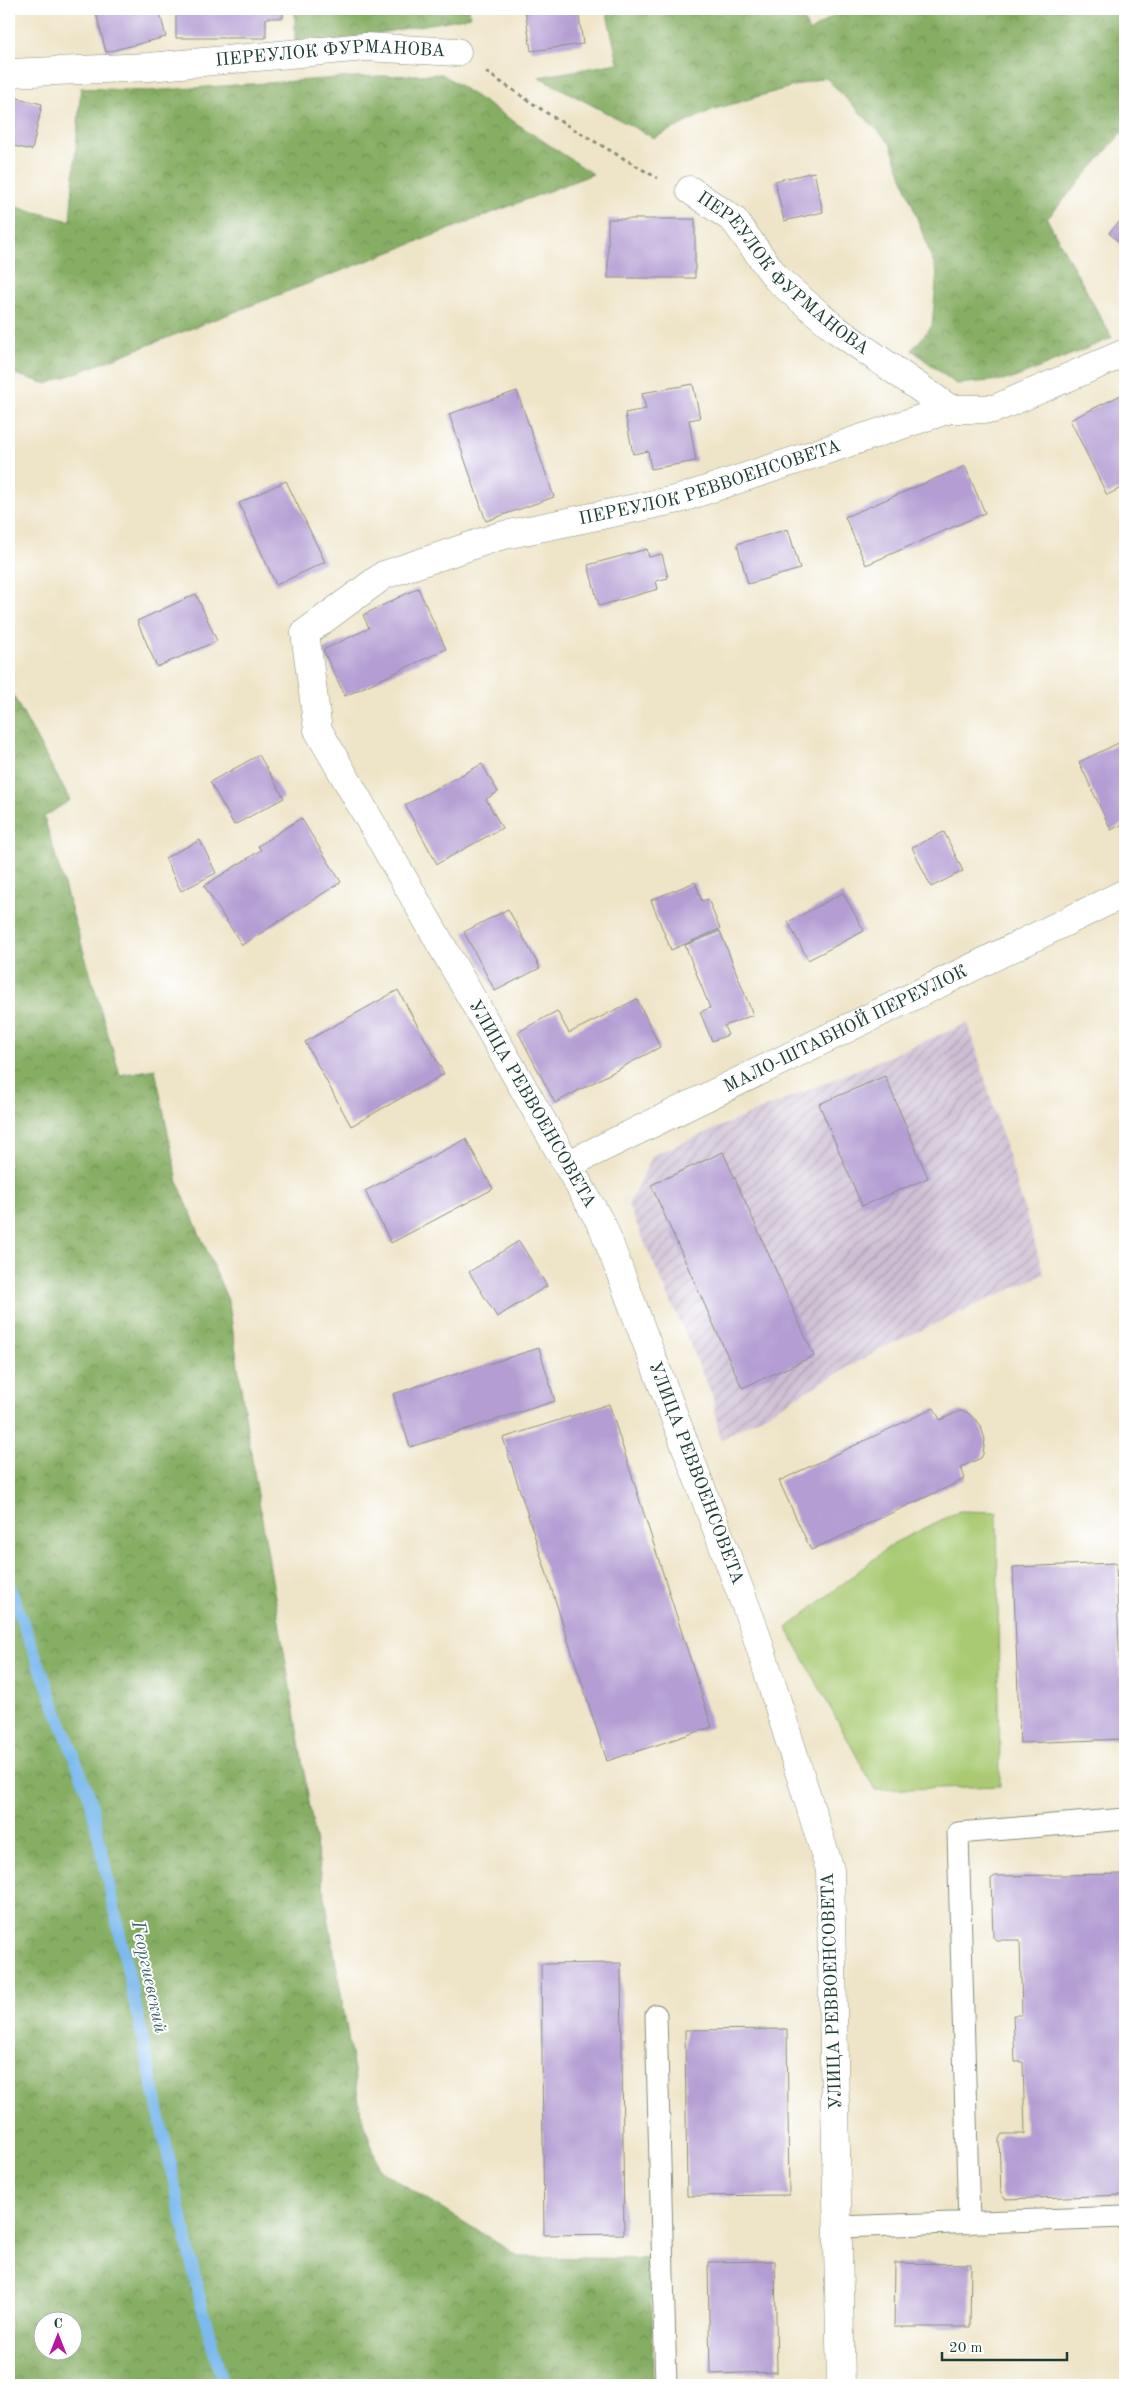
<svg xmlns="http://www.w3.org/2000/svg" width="1134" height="2394" viewBox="0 0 1134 2394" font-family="'Old Standard TT',serif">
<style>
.industrial{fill:url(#industrial-furrows)}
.grass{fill:#a9ca72;stroke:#648453}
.forest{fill:url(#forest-crowns);stroke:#52764c;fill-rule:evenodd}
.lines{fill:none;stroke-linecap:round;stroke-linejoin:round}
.stream{stroke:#7bbaee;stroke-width:12}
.building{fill:#b39dd3}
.lane-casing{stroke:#86907e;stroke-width:23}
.street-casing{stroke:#86907e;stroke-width:29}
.path{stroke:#86907e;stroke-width:3;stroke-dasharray:4 4;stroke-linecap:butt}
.lane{stroke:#fff;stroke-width:21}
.street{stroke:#fff;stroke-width:28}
.labels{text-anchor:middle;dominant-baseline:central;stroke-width:4;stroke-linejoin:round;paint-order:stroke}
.street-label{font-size:18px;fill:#1f3d34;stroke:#fff}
.water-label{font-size:19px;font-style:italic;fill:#3b626c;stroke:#fff}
</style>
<defs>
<pattern id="industrial-furrows" width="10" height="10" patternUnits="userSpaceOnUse" patternTransform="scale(1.25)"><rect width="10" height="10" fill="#cdbed3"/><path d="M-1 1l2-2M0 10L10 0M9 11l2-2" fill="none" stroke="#a69cac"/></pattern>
<pattern id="forest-crowns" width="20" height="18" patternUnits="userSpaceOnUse" patternTransform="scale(1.25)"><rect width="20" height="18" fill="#86ae64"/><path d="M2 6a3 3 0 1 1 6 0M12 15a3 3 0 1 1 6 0" fill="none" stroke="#6d8f53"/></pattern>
</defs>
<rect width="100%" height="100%" fill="#fff"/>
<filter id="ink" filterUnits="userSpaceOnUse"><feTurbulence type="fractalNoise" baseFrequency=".02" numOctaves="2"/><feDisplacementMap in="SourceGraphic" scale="10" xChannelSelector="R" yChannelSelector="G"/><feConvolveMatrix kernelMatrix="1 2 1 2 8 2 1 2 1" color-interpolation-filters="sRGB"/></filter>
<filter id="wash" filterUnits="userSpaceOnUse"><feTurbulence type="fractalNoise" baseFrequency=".0096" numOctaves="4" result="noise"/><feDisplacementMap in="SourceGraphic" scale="20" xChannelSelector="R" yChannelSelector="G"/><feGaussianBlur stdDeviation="1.12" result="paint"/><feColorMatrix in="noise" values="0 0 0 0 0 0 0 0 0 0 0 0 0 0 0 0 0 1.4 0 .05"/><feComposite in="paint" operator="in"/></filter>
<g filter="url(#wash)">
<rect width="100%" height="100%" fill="#eee4c7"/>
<!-- industrial -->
<path class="industrial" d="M 968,1023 L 1044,1274 L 886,1346 L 720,1440 L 713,1397 L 628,1205 L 653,1155 Z"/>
<!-- grass -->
<path class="grass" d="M 960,1511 L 997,1512 L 1000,1786 L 875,1790 L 787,1628 L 894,1543 Z"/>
<!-- forest -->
<path class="forest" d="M 295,9 L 469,9 L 470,17 L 295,48 Z
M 606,9 L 800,9 L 809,32 L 843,9 L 1125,9 L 1125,129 L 1047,219 L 1112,338 L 1012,379 L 956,384 L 912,350 L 932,326 L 937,273 L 890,143 L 825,77 L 712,110 L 654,138 L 539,77 L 618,63 Z
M 442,74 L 593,174 L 47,384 L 9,372 L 9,205 L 70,221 L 81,88 L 148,91 L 354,77 Z
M 9,688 L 70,800 L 44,817 L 120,1075 L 155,1069 L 178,1183 L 229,1303 L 247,1429 L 361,2114 L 380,2170 L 520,2257 L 651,2259 L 653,2385 L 9,2385 ZM 42,2322 L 72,2322 L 72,2352 L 42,2352 Z"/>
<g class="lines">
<!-- stream -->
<path class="stream" d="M 9,1586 L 90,1798 L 198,2292 L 223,2385"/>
</g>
<g id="blocks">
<!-- building -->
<path class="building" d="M 95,9 L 159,9 L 166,37 L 106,52 Z
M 176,9 L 283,9 L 283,18 L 266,18 L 266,38 L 176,38 Z
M 525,9 L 578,9 L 583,44 L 531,51 Z
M 9,96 L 42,104 L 32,150 L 9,145 Z
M 814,172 L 823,212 L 784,221 L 775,181 Z
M 1125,216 L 1125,248 L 1109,233 Z
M 608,219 L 695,219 L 695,278 L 608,278 Z
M 693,384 L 700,418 L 689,420 L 696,461 L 651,469 L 648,451 L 633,454 L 625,413 L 646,409 L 642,393 Z
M 517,391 L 554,497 L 486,521 L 449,414 Z
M 1125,393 L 1125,486 L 1107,495 L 1070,420 Z
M 965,466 L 985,513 L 866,565 L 845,517 Z
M 286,481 L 325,562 L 276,585 L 239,503 Z
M 788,529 L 800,569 L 748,584 L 737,544 Z
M 647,549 L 649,557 L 662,554 L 668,578 L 656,581 L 658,589 L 599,606 L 588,565 Z
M 418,588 L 446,649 L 345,696 L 323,650 L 369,628 L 363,615 Z
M 196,594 L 217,641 L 157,667 L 137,621 Z
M 1125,740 L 1125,823 L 1111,830 L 1079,762 Z
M 259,755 L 284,798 L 234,825 L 210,782 Z
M 482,764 L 498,792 L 486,799 L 502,828 L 437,864 L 405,805 Z
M 301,818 L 341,882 L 242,945 L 204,886 L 261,850 L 258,846 Z
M 944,832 L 963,871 L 931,887 L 912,847 Z
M 200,840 L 216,873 L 181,891 L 165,858 Z
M 695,882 L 702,901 L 708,899 L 720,929 L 671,950 L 651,900 Z
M 843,893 L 864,931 L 808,960 L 788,922 Z
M 508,909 L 540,968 L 495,991 L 464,932 Z
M 720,931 L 753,1015 L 724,1026 L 728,1035 L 712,1041 L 700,1012 L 710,1008 L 685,945 Z
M 398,990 L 444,1074 L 351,1126 L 305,1042 Z
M 637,999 L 660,1047 L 555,1103 L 518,1032 L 557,1011 L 569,1033 Z
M 885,1076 L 928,1178 L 862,1206 L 819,1104 Z
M 466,1139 L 493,1189 L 391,1243 L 365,1191 Z
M 723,1152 L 814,1356 L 742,1388 L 651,1185 Z
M 519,1241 L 547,1286 L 497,1317 L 469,1272 Z
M 539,1348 L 555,1401 L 410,1447 L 393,1394 Z
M 609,1404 L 712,1727 L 607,1761 L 503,1438 Z
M 934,1408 L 940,1420 L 960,1411 L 968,1413 L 980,1424 L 985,1439 L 983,1454 L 981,1458 L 961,1467 L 965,1479 L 811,1550 L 779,1481 Z
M 1116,1563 L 1120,1677 L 1125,1677 L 1125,1739 L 1020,1743 L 1013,1567 Z
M 1125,1874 L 1125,2195 L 1005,2199 L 1001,2194 L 999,2139 L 1002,2134 L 1025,2134 L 1023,2062 L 1015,2062 L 1013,2015 L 1022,2015 L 1020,1940 L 996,1940 L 993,1937 L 991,1879 L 995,1876 Z
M 621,1963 L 624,2234 L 544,2235 L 541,1964 Z
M 787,2029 L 789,2195 L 687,2196 L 685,2030 Z
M 775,2261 L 777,2372 L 710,2374 L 708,2262 Z
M 895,2263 L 971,2264 L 970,2327 L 894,2327 Z"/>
</g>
</g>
<g filter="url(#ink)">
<use href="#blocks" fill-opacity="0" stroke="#86907e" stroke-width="1"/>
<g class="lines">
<defs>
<path id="lane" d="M 656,2015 L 666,2385
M 969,2223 L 958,1833 L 1125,1819
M 838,2227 L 1125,2217"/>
<g id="street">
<path id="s1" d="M 9,73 L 149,67 L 365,47 L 457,52"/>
<path id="s2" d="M 690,190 L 734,220 L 777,279 L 837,330 L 950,409"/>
<path id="s3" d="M 567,1165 L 1125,893"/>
<path id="s4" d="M 841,2385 L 830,1870 L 754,1628 L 603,1227 L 318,730 L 305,633 L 384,575 L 500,536 L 679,499 L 950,409 L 994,409 L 1125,353"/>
</g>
</defs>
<!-- lane casing -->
<use href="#lane" class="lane-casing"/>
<!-- street casing -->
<use href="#street" class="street-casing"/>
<!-- path -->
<path class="path" d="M 486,72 L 553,117 L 657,178"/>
<!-- lane -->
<use href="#lane" class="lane"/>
<!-- street -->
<use href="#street" class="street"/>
</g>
</g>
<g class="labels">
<!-- street labels -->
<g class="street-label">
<text stroke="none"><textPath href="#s1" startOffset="322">ПЕРЕУЛОК ФУРМАНОВА</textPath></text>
<text stroke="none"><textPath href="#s2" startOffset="126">ПЕРЕУЛОК ФУРМАНОВА</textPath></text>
<text stroke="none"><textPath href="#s4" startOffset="2305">ПЕРЕУЛОК РЕВВОЕНСОВЕТА</textPath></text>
<text stroke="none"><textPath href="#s3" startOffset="310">МАЛО-ШТАБНОЙ ПЕРЕУЛОК</textPath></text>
<text transform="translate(532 1104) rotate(60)">УЛИЦА РЕВВОЕНСОВЕТА</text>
<text transform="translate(696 1473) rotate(69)">УЛИЦА РЕВВОЕНСОВЕТА</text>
<text transform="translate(832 1991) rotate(-92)">УЛИЦА РЕВВОЕНСОВЕТА</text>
</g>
<!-- water labels -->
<g class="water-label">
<text transform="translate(148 1977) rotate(78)">Георгиевский</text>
</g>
</g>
<!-- margin -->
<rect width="1134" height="2394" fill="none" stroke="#fff" stroke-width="30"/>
<!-- north arrow -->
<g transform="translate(58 2336)"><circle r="24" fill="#ffffff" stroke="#a5b1ae"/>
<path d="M0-4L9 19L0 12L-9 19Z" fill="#b5179e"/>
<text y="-8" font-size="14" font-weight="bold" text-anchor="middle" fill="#1f3d34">С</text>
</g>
<!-- scale -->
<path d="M942 2352v8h125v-8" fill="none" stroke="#1f3d34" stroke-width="2.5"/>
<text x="949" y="2352" font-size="15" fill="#1f3d34" stroke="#ffffff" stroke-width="4" paint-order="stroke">20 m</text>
</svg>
